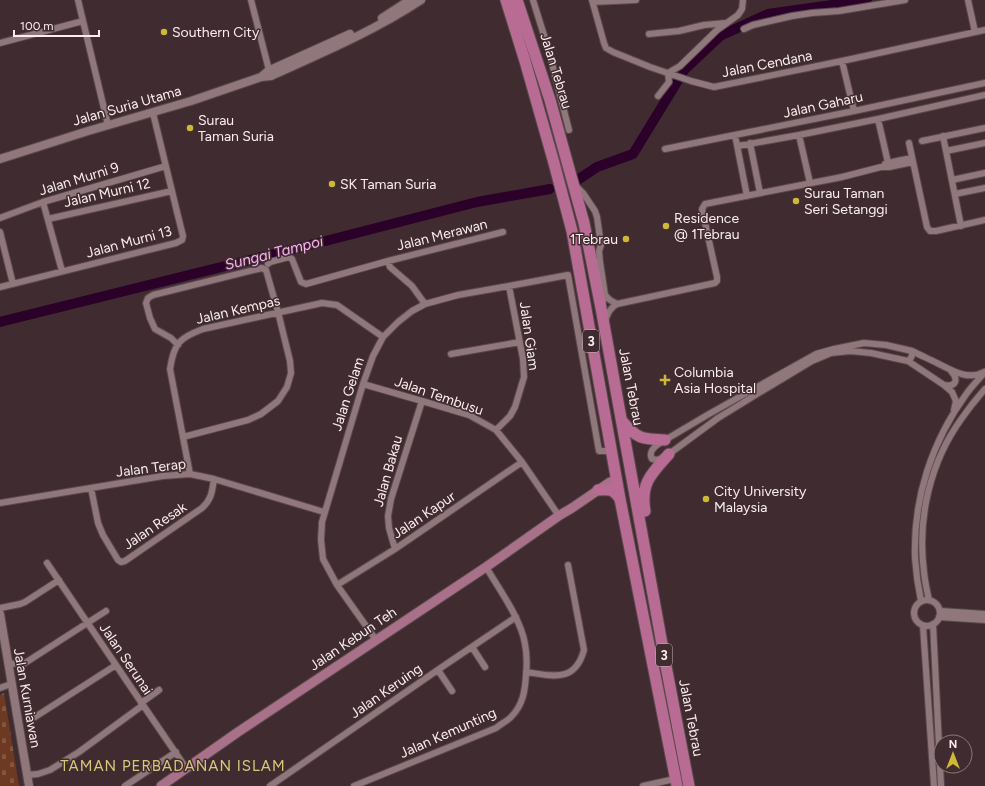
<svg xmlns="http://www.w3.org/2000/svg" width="985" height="786" viewBox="0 0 985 786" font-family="Figtree,sans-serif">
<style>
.cemetery{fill:url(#cemetery-stones)}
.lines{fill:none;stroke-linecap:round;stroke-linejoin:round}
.river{stroke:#2b0029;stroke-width:10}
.street-casing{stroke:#59484c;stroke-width:8}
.secondary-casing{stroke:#59484c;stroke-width:10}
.primary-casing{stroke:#59484c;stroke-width:11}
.highway-casing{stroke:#59484c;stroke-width:13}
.street{stroke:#8f777b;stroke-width:6}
.secondary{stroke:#8f777b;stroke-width:8}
.primary{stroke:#a87089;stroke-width:9}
.highway{stroke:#b86c93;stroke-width:11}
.poi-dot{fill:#ceb837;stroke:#402c30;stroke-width:1.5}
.labels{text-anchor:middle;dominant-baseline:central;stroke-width:3;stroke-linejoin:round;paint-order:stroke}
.shield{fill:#402c30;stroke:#c3b3b6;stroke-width:1}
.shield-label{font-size:13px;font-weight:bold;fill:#fbedef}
.poi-label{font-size:14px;fill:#fbedef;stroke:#402c30;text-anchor:start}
.street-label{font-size:14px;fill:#fbedef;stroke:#402c30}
.water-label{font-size:15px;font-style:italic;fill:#fab2f3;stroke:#402c30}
.neighbourhood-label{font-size:15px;letter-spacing:1px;fill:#d7c87a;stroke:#402c30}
</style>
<defs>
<pattern id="cemetery-stones" width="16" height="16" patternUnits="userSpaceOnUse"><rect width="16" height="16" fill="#6d3922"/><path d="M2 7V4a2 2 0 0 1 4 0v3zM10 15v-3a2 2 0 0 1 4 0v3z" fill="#835642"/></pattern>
</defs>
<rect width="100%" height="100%" fill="#402c30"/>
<!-- cemetery -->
<path class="cemetery" d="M 4,693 L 19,786 L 0,786 L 0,695 Z"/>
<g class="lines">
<!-- river -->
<path class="river" d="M 579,179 L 597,167 L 633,154 L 685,69 L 720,36 L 768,14 L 867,0
M 0,322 L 306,246 L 477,202 L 550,189"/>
<defs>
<path id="street" d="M 78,0 L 108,125
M 251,0 L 270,74
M 533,0 L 548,48 L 569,130
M 592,0 L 604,43 L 606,48 L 613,52 L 650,67 L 691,81 L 714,87 L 842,61 L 985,30
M 968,0 L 975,32
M 593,2 L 636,0
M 744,29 L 753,25 L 792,16 L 812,13 L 839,11 L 905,0
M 649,34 L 679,31 L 704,25 L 726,23
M 0,43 L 83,21
M 842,61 L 854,111
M 658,96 L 669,82 L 668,73 L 680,66 L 717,30 L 738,15 L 742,9 L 743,0
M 878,119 L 889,167
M 735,135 L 747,196
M 799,135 L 810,183
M 943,136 L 961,226
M 922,141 L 985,128
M 750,143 L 760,193
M 909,143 L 927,227 L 930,231 L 936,231 L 985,220
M 738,146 L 799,135 L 878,119 L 985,95
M 665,149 L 854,111 L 985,83
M 946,151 L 985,143
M 885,164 L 897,161 L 912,158
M 952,180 L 985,173
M 576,186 L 583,193 L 595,211 L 597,217 L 601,245 L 599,251 L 600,262 L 605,295 L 602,304
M 955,194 L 985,188
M 43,202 L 62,271
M 0,218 L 43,202 L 166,166
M 48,219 L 172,191
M 0,232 L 13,284
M 388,261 L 390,267 L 412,286 L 425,304
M 268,264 L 270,262 L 289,257 L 292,259 L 301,282 L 306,284 L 388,261 L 503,232
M 0,287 L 176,243 L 182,240 L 183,236 L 178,216 L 153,113
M 605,295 L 610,300 L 617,304
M 605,321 C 608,313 610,308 617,304 L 715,283 L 717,281 L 717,277 L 702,209 L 705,204 L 842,177 L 881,167 L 889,167 L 913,162
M 864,343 L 886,345 L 912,351 C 912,356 912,358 908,361 L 871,353 L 850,351 L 831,353 L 812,361 L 757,394 L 718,418 L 669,454 L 658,460 L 652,459 C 648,452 654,447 660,443 L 709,414 L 816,354 L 834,349 Z
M 178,345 L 171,338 L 155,329 L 150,318 L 146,303 L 148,298 L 153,295 L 258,269 L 262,268 L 266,270 L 278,312 L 290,361 L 291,373 L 287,387 L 278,401 L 261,414 L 248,420 L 183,437
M 912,351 C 920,355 929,359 937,363 C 951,370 968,381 984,372
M 451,354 L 520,342
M 908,361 L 944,385 L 952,392 L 956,401 L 954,410
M 363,384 L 422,401 L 469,415 L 496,430 L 522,462 L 559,516
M 944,385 C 956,387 959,380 951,371
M 496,430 L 510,416 L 515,407 L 524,377 L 523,359 L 509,286
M 190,474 L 170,369 C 174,343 179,338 203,329 L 322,303 L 337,305 L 383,337
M 91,488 L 98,523 L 103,535 L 118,560 L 121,562 L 125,561 L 202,508 C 212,499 212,491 214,479
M 0,503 L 163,476 L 190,474 L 214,479 L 324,512
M 395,549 L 389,528 L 388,516 L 391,499 L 422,401
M 47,563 L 143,705 L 186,768
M 337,585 L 395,549 L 522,462
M914 613a13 13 0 1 1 26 0a13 13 0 1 1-26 0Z
M 929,600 C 927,591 925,582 924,572 C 917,518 930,462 962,418 C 969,408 977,398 985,389
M 921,601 C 918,587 916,573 915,558 C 913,498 932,441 967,393 C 973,385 979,379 985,372
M 0,608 L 20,604 L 25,602 L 59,580
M 940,611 L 985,614
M 939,617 L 985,620
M 933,624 L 941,786
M 923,626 L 934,786
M 376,640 L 337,585 L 323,559 L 321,540 L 322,522 L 363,384 L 373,356 L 383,337 L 398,322 L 412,311 L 425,304 L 458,295 L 509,286 L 568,275 L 599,451 L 611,451
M 472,647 L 485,667
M 8,664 L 25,663 L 106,611
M 438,670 L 452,691
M 526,672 C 553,676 575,683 584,650 L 568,565
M 0,688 L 11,684
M 141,703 L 159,690
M 35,717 L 116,665
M 27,775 L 38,774 L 50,770 L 79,752 L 143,705
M 125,786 L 176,752
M 270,786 L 442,667 L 516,617
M 354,786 L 496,728 C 501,724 507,721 511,717 C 523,705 525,691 526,675 C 527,665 527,654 525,644 C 521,619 499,589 486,567
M 643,786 L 675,779"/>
<path id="secondary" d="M 382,18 L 410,0
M 261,77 L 268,71 L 350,34
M 0,159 L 88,131 L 191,101 L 261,77 L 271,76 C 322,53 374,31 421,0
M 0,614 L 29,786"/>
<path id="primary" d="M 161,786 L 238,732 L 486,567 L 560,515 L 572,508 L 610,482 L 617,480"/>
<path id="highway" d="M 506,0 L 525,61 L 554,163 L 572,231 L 620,499 L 677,786
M 517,0 L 550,100 L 584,223 L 601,308 L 666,666 L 689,786
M 622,421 C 637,439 642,439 665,440
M 598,490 C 610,489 613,489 620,499
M 645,511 C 640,483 652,473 669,454"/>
</defs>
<!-- street casing -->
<use href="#street" class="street-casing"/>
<!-- secondary casing -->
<use href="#secondary" class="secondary-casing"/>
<!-- primary casing -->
<use href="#primary" class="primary-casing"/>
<!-- highway casing -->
<use href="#highway" class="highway-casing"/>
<!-- street -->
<use href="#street" class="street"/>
<!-- secondary -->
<use href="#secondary" class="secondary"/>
<!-- primary -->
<use href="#primary" class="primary"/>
<!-- highway -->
<use href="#highway" class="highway"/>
</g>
<!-- markers -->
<g class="poi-dot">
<circle cx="164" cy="32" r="4"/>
<circle cx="190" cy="128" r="4"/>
<circle cx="332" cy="184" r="4"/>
<circle cx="796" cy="201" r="4"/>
<circle cx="666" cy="226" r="4"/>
<circle cx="626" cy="239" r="4"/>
<path d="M663 374h4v4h4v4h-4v4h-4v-4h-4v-4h4z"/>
<circle cx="706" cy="499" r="4"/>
</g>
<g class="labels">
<!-- shield labels -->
<g class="shield">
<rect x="583" y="330" width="16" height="22" rx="3"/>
<rect x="656" y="644" width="16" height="22" rx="3"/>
</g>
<g class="shield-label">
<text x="591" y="341">3</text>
<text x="664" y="655">3</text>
</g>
<!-- poi labels -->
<g class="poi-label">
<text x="172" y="32">Southern City</text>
<text x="198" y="120">Surau<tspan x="198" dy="16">Taman Suria</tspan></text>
<text x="340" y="184">SK Taman Suria</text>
<text x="804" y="193">Surau Taman<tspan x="804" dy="16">Seri Setanggi</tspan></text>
<text x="674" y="218">Residence<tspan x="674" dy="16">@ 1Tebrau</tspan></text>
<text x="618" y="239" text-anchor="end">1Tebrau</text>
<text x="674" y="372">Columbia<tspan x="674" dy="16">Asia Hospital</tspan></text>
<text x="714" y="491">City University<tspan x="714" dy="16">Malaysia</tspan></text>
</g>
<!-- street labels -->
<g class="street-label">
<text transform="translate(767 64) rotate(-11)">Jalan Cendana</text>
<text transform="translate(556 71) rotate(73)">Jalan Tebrau</text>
<text transform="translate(823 105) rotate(-12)">Jalan Gaharu</text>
<text transform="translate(127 106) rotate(-16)">Jalan Suria Utama</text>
<text transform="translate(79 179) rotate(-17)">Jalan Murni 9</text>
<text transform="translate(107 193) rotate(-13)">Jalan Murni 12</text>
<text transform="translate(442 235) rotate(-14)">Jalan Merawan</text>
<text transform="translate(129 242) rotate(-15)">Jalan Murni 13</text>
<text transform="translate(238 310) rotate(-13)">Jalan Kempas</text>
<text transform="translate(529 336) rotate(82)">Jalan Giam</text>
<text transform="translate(631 387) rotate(79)">Jalan Tebrau</text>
<text transform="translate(348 394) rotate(-72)">Jalan Gelam</text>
<text transform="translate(439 396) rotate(19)">Jalan Tembusu</text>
<text transform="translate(151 468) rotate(-7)">Jalan Terap</text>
<text transform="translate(388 471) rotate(-74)">Jalan Bakau</text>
<text transform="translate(424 515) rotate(-34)">Jalan Kapur</text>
<text transform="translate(155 526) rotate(-34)">Jalan Resak</text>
<text transform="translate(353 639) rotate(-34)">Jalan Kebun Teh</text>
<text transform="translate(126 659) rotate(56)">Jalan Serunai</text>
<text transform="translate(386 691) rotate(-35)">Jalan Keruing</text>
<text transform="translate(27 698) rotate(80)">Jalan Kurniawan</text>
<text transform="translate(691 718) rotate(79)">Jalan Tebrau</text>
<text transform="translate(448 733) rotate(-24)">Jalan Kemunting</text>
</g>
<!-- water labels -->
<g class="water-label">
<text transform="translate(274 253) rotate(-14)">Sungai Tampoi</text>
</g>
<!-- neighbourhood labels -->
<g class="neighbourhood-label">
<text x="173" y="766">TAMAN PERBADANAN ISLAM</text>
</g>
</g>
<!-- north arrow -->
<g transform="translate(953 754)"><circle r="19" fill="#402c30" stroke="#8b797c"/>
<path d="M0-3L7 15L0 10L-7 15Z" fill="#ceb837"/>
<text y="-6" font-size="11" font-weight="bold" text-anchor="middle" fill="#fbedef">N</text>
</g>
<!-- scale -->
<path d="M14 30v6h85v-6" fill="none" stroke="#fbedef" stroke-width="2"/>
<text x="20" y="30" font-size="12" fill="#fbedef" stroke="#402c30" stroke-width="3" paint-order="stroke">100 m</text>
</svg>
